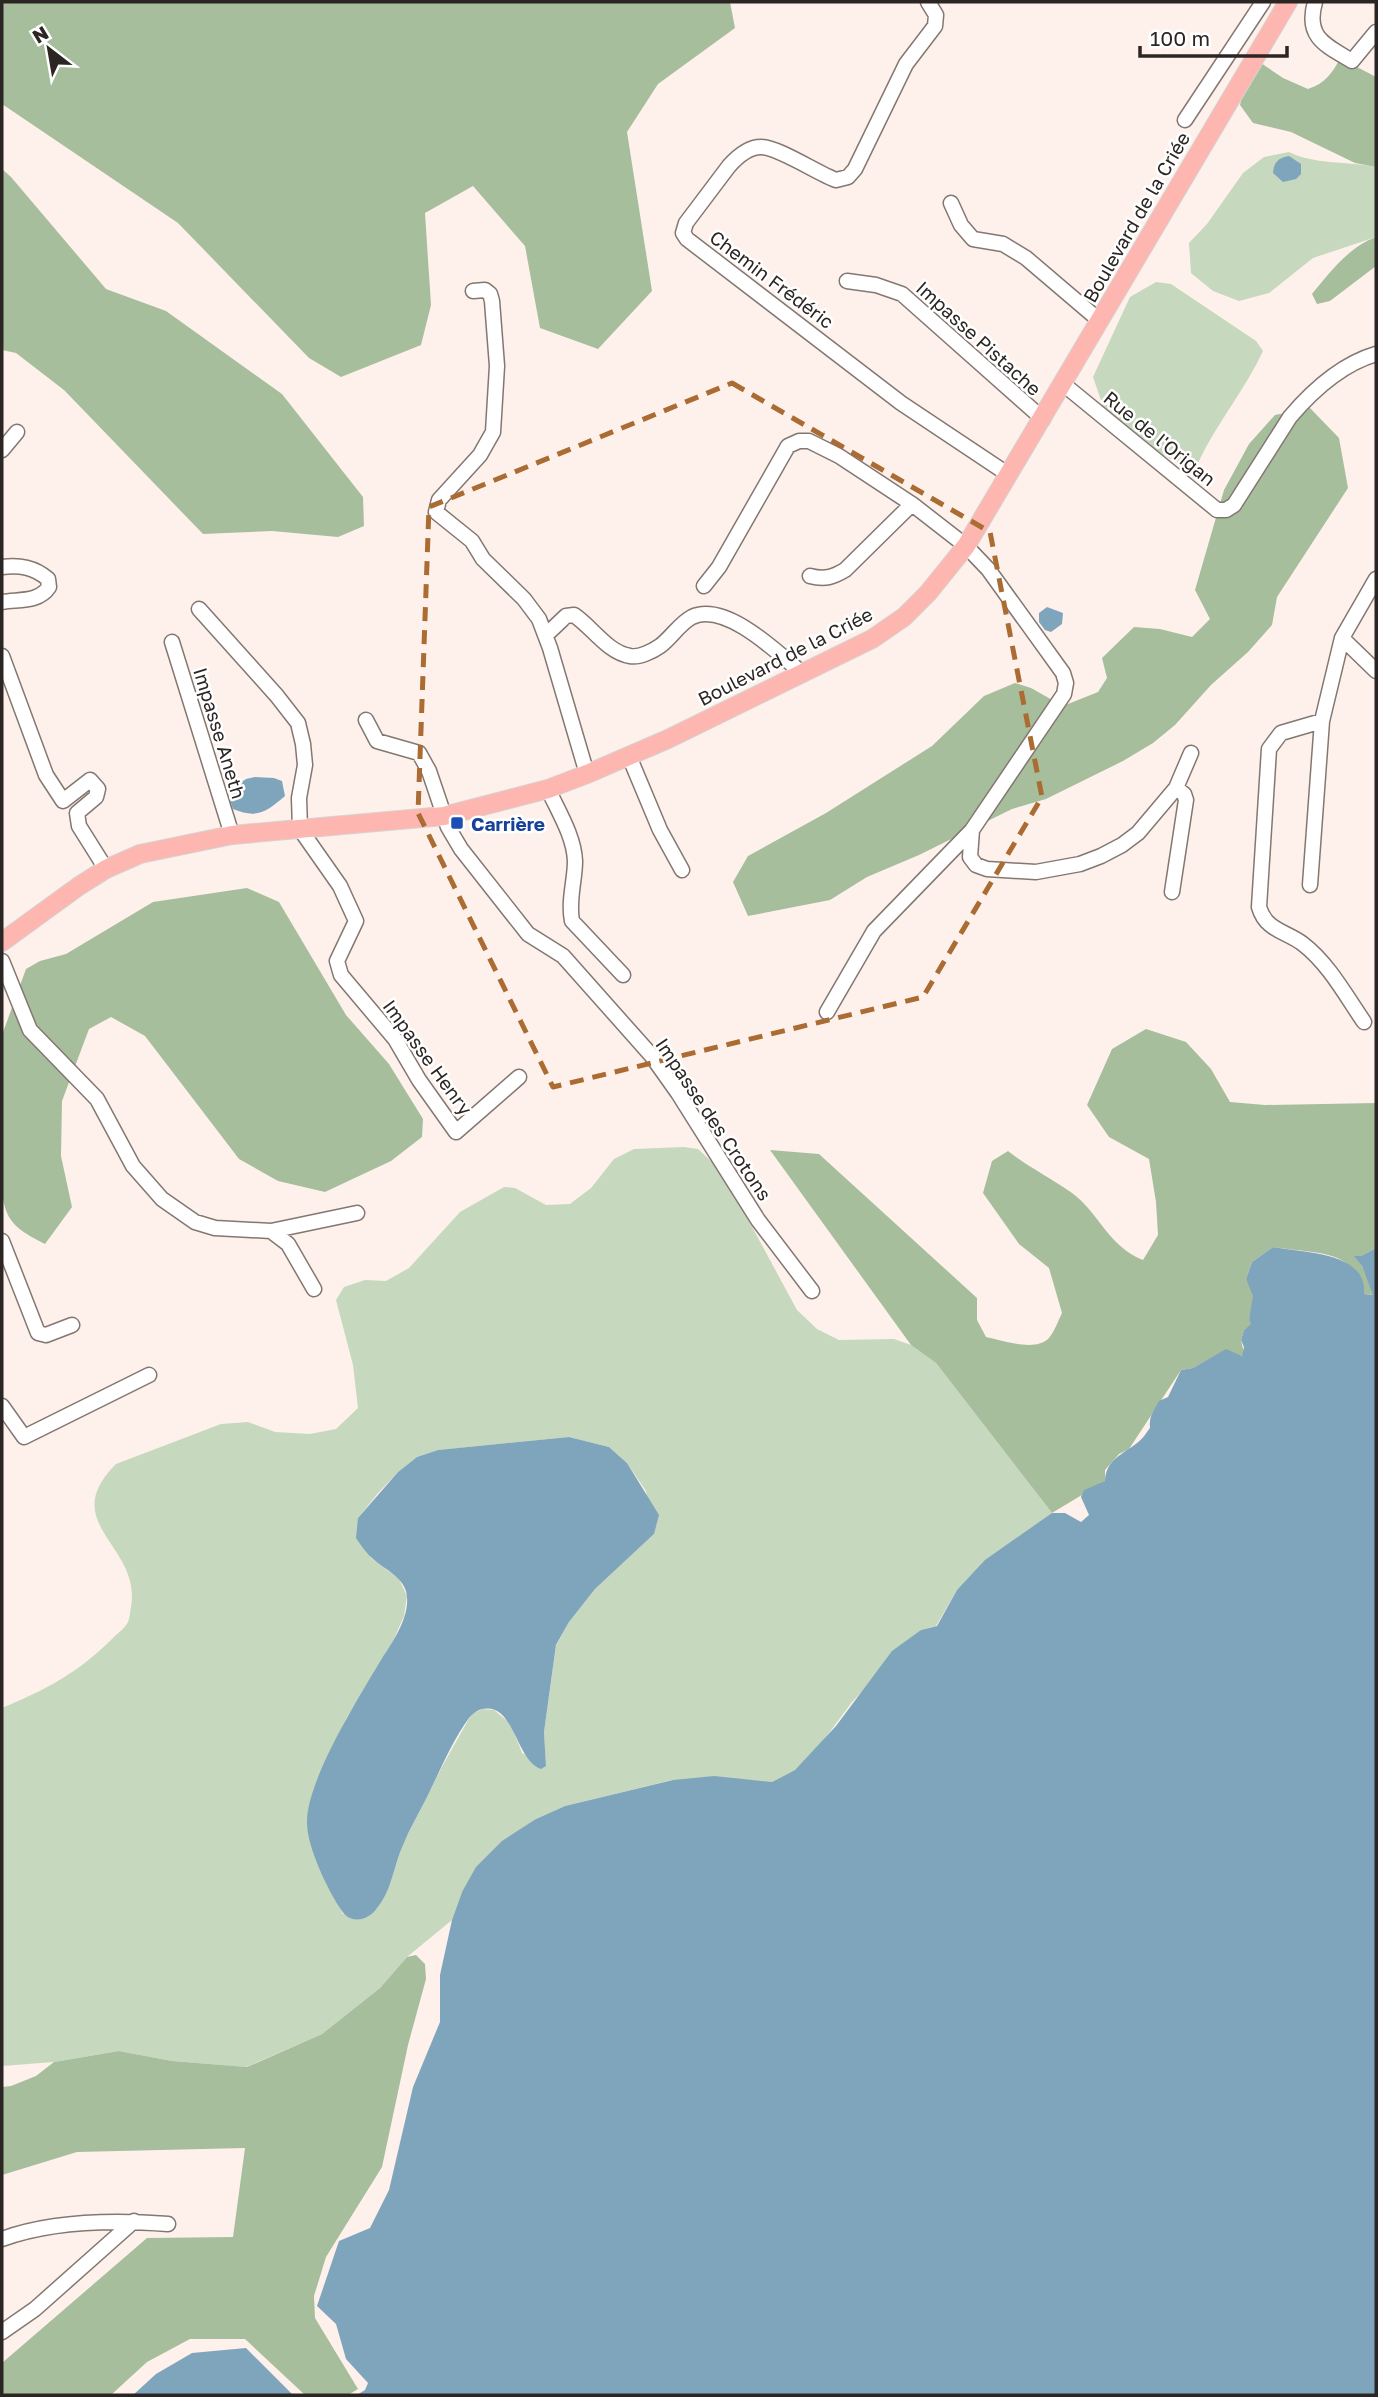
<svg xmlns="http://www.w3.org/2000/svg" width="1378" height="2397" viewBox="0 0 1378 2397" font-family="'Golos Text',sans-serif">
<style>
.green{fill:#c6d8be;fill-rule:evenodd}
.forest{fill:#a7be9c}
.water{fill:#7fa5bd}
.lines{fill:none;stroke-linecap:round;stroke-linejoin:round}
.minor-casing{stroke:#837772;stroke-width:17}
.major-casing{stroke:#d5d4d3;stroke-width:20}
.minor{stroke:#fff;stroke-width:14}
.major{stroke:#fdb6b0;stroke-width:18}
.marked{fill:none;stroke:#aa6c32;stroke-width:5;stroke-dasharray:14 9;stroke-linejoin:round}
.transit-dot{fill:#1a4fb4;stroke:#fff;stroke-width:2.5}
.labels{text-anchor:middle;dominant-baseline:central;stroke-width:5;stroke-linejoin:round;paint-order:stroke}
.street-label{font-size:19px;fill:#2b2624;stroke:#fff}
.transit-label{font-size:19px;font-weight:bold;fill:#164399;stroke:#fff;text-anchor:start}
</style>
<rect width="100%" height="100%" fill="#fef1eb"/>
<!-- green -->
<path class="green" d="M 1289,152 C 1316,165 1347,161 1376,167 L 1376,237 L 1313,258 L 1269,293 L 1239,301 L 1213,291 L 1191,273 L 1189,243 L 1207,224 L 1243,173 L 1264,157 Z
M 1156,282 L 1171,284 L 1256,341 L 1263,351 C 1245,390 1216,424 1198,463 L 1184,466 L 1158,452 L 1104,409 L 1093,377 L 1130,297 Z
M 684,1147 L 698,1149 L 712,1162 L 731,1188 L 797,1310 L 817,1329 L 839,1340 L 894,1339 L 911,1345 L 936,1363 L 1052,1513 L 957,1590 L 936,1626 L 921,1630 L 852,1702 L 820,1745 L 795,1770 L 772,1782 L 672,1780 L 565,1806 L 536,1819 L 462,1892 L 452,1920 L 407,1957 L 380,1988 L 322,2034 L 246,2067 L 172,2061 L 119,2051 L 54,2062 L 2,2066 L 2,1708 C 47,1689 78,1673 113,1638 C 118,1633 125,1628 128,1622 C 130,1618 130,1611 131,1607 C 142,1545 56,1524 116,1464 L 221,1424 L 248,1422 L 275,1432 L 310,1434 L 336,1429 L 358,1408 L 353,1365 L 336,1300 L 344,1287 L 365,1280 L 386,1281 L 409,1268 L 460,1212 L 504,1187 L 515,1188 L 546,1205 L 570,1204 L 591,1188 L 614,1159 L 634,1149 ZM 569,1437 L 609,1447 L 627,1463 L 646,1491 L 654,1534 L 595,1589 L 569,1622 L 556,1646 L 544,1732 L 546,1766 L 522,1753 L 511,1724 L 494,1710 L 482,1709 L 471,1715 L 443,1765 L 402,1846 L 391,1881 L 343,1914 L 313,1851 L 313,1791 L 346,1719 L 393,1641 L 404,1616 L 407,1596 L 399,1579 L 371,1558 L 358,1518 L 378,1493 L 398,1472 L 417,1457 L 438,1450 Z"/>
<!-- forest -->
<path class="forest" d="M 2,2 L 730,2 L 735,28 L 658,84 L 627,132 L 652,291 L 598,349 L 540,328 L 525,246 L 473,186 L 425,213 L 431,305 L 421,345 L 341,377 L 309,358 L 178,223 L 2,104 Z
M 1340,58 L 1376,77 L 1376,167 L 1355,163 L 1291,132 L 1253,123 L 1240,105 L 1243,91 L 1261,63 L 1283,78 L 1308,89 C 1324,84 1333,73 1340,58 Z
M 2,169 L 11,177 L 106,289 L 166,311 L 282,394 L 363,497 L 364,526 L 338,537 L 272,531 L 203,534 L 64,390 L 16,353 L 2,350 Z
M 1376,237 L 1376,266 L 1330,301 L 1317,304 L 1312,294 C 1330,272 1349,247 1376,237 Z
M 1310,408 L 1339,438 L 1348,488 L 1277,597 L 1272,625 L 1248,652 L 1211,685 L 1175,725 L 1153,743 L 1123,761 L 1046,799 L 1012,809 L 919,855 L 867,877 L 830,900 L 748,916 L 733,882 L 748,856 L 826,813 L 932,746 L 984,696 L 1015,683 L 1031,688 L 1063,706 L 1098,692 L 1107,678 L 1102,658 L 1134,627 L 1160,629 L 1192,637 L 1210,619 L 1195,590 L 1224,490 L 1249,444 L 1275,415 Z
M 247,888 L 279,902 L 346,1015 L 389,1064 L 423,1119 L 422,1137 L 391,1161 L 325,1192 L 278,1181 L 239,1159 L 145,1036 L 111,1017 L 89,1029 L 62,1101 L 61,1156 L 72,1207 L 45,1244 C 18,1230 5,1223 2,1191 L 2,1035 L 26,969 L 40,961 L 66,954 L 153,902 Z
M 1146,1029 L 1186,1042 L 1211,1069 L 1230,1102 L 1265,1105 L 1376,1103 L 1376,1248 L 1361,1256 L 1355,1256 L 1362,1266 L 1374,1295 L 1364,1294 C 1360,1285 1356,1272 1348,1265 C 1334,1250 1292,1251 1273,1247 L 1252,1262 L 1246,1279 L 1254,1296 L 1249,1319 L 1252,1324 L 1244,1330 L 1241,1340 L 1244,1353 L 1242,1356 L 1224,1351 L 1193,1368 L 1181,1370 L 1129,1449 L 1119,1454 L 1105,1470 L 1105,1481 L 1052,1513 L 936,1363 L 911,1345 L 770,1150 L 819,1154 L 977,1298 L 977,1320 L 986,1337 C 1002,1340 1034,1352 1048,1339 C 1054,1333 1058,1321 1062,1313 L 1049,1268 L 1019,1244 L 983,1193 L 992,1161 L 1008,1151 C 1028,1167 1051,1178 1072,1193 C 1100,1214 1108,1246 1143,1260 L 1158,1235 L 1156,1202 L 1149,1159 L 1109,1137 L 1087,1105 L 1112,1049 Z
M 416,1955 L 425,1964 L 426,1979 L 408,2045 L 382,2167 L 326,2257 L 314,2296 L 315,2318 L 358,2389 L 348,2395 L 305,2395 L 245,2339 L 190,2339 L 147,2362 L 111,2395 L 2,2395 L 2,2363 L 147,2238 L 233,2237 L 245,2148 L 77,2152 L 2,2175 L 2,2087 L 11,2086 L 36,2076 L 54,2062 L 119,2051 L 172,2061 L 247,2067 L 322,2034 L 380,1988 L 407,1957 Z"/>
<!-- water -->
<path class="water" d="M 1289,156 L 1301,164 L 1301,174 L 1296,179 L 1283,182 L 1273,173 C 1274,162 1278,158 1289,156 Z
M 1047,607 L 1063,613 L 1062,624 L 1051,632 L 1045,630 L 1039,622 L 1039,613 Z
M 255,777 L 274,778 L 282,781 L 285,796 C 266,812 257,819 233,809 L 230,800 L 233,788 L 246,779 Z
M 1273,1247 C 1301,1253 1368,1251 1364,1294 L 1373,1295 L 1362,1266 L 1354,1256 L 1361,1256 L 1376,1248 L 1376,2395 L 357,2395 L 365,2390 L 368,2383 L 346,2359 L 336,2324 L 317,2306 L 339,2241 L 370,2228 L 389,2190 L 413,2087 L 440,2022 L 440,1975 L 452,1920 L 462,1892 L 476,1867 L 502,1841 L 536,1819 L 565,1806 L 673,1780 L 714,1776 L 772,1782 L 795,1770 L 836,1726 L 892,1651 L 921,1630 L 937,1626 L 957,1590 L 985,1560 L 1052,1513 L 1065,1513 L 1081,1522 L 1089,1515 L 1081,1497 L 1084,1490 L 1105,1481 C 1106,1453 1134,1453 1147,1432 C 1152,1425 1149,1430 1150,1422 C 1150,1415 1156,1407 1159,1401 L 1168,1397 L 1181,1370 L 1193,1368 L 1226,1349 L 1242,1356 L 1244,1347 L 1241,1340 L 1244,1330 L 1251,1324 L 1249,1319 L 1253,1296 L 1246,1279 L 1252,1262 Z
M 569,1437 L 609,1447 L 627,1463 L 659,1515 L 654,1534 L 595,1589 L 569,1622 L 556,1645 L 544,1732 L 546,1766 L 541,1769 C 515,1760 515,1702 482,1709 C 478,1710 472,1714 469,1718 C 452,1741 440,1771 427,1797 C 419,1813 410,1828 403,1845 C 394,1865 392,1890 377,1908 C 369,1920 351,1925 342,1911 C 328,1891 307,1847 307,1823 C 306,1781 359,1697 381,1660 C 392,1643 409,1619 407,1597 C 406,1578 385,1570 373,1559 C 366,1553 361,1545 356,1538 L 358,1518 L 398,1472 L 417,1457 L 438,1450 Z
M 246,2348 L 293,2395 L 133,2395 L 156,2374 L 192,2353 Z"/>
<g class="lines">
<defs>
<path id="minor" d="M 928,2 L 936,15 L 935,26 L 906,64 L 855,169 L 848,177 L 836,180 C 817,173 778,147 761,147 C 748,147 737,157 729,166 L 686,223 L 683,233 L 687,239 L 901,403 L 1009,475
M 1315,2 C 1305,37 1325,45 1352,61 L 1376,32
M 1185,120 L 1263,2
M 951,203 L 961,225 L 973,239 L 1003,244 L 1026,258 L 1100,321
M 847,281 L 876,285 L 902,294 L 1043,419
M 473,291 L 485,290 L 490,294 L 492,301 L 497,366 L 493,432 L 480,455 L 439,500 L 436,512 L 472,541 L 483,559 L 524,599 L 539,619 L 550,648 L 587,774
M 1062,383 L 1217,510 L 1226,510 L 1234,505 L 1290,417 C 1313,390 1342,364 1376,354
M 2,450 L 17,432
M 2,567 C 20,565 34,567 48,579 L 49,587 C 38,603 19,599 2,602
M 810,576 C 825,580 833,577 845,570 L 912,504
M 704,586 L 719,567 L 788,446 L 799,441 L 809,441 L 839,456 L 912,504 L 966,546 L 988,569 L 1063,673 L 1066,683 L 1064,694 L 972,830 L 970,857 L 976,865 L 987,869 L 1036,872 L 1080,864 L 1101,856 L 1122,845 L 1138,833 L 1176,788 L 1191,753
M 199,609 L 277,696 L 298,723 L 303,744 L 305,765 L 299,798 L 300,829 L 340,886 L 356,921 L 337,961 L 341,975 L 395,1039 L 419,1080 L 456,1132 L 519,1077
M 546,635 L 566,616 L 574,615 C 591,626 608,653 630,656 C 639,658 653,651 660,646 C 671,638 680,623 692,617 C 726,601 779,654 803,674
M 1342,638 L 1376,671
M 172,642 L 232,835
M 2,656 L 46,775 L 63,801 L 90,780 L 98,789 L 96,797 L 77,813 L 79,826 L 106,869
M 366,720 L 377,741 L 419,753 L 429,771 L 448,827 L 461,849 L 528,934 L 563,956 L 651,1055 L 678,1093 L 758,1220 L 812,1291
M 1322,721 L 1281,733 L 1269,749 L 1259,907 C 1266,931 1286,931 1303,944 C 1329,964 1346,996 1364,1022
M 629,756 L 660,830 L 682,870
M 548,789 C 558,811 574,836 575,861 C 575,881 568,900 572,921 L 623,975
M 1310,885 L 1322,721 L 1342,638 L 1376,579
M 1172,892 L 1186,800 L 1184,794 L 1176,788
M 2,961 L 30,1030 L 97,1099 L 133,1166 L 162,1199 L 195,1222 L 215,1228 L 271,1231 L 288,1244 L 314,1289
M 827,1012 L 874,931 L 972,830
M 271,1231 L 357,1213
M 2,1241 L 38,1333 L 46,1335 L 72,1325
M 2,1406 L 24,1437 L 149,1375
M 2,2239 C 51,2221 115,2220 168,2224
M 2,2332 L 35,2309 L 134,2221"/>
<path id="major" d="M 2,942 L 79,886 L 106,869 L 140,854 L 232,835 L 444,816 L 548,789 L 587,774 L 668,739 L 872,639 L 904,617 L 928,593 L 966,546 L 1288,2"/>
</defs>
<!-- minor casing -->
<use href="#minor" class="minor-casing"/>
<!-- major casing -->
<use href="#major" class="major-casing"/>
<!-- minor -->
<use href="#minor" class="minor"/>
<!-- major -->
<use href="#major" class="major"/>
</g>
<!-- marked area -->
<path class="marked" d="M 732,383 L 990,532 L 1042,797 L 923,997 L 553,1087 L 418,813 L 429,507 Z"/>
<!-- markers -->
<rect class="transit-dot" x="450" y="816" width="14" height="14" rx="3.5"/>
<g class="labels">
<!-- street labels -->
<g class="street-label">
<text transform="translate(1136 217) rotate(-60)">Boulevard de la Criée</text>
<text transform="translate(772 279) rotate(37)">Chemin Frédéric</text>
<text transform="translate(979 338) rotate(42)">Impasse Pistache</text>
<text transform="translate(1160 438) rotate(39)">Rue de l'Origan</text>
<text transform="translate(785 656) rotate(-27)">Boulevard de la Criée</text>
<text transform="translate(220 733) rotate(73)">Impasse Aneth</text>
<text transform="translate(428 1057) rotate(54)">Impasse Henry</text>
<text transform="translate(714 1119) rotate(56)">Impasse des Crotons</text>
</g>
<!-- transit labels -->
<g class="transit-label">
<text x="471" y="823">Carrière</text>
</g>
</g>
<!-- border -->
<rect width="1378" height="2397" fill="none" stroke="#2b2624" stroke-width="7"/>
<!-- north arrow -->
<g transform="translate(49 49) rotate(329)" stroke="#ffffff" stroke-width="5" paint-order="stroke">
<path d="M0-5L12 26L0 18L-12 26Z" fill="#2b2624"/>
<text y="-10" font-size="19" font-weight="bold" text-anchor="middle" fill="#2b2624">N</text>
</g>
<!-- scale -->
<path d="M1140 46v10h147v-10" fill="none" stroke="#2b2624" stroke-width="3.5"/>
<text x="1150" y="46" font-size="21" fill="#2b2624" stroke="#ffffff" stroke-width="5" paint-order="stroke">100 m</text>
</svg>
